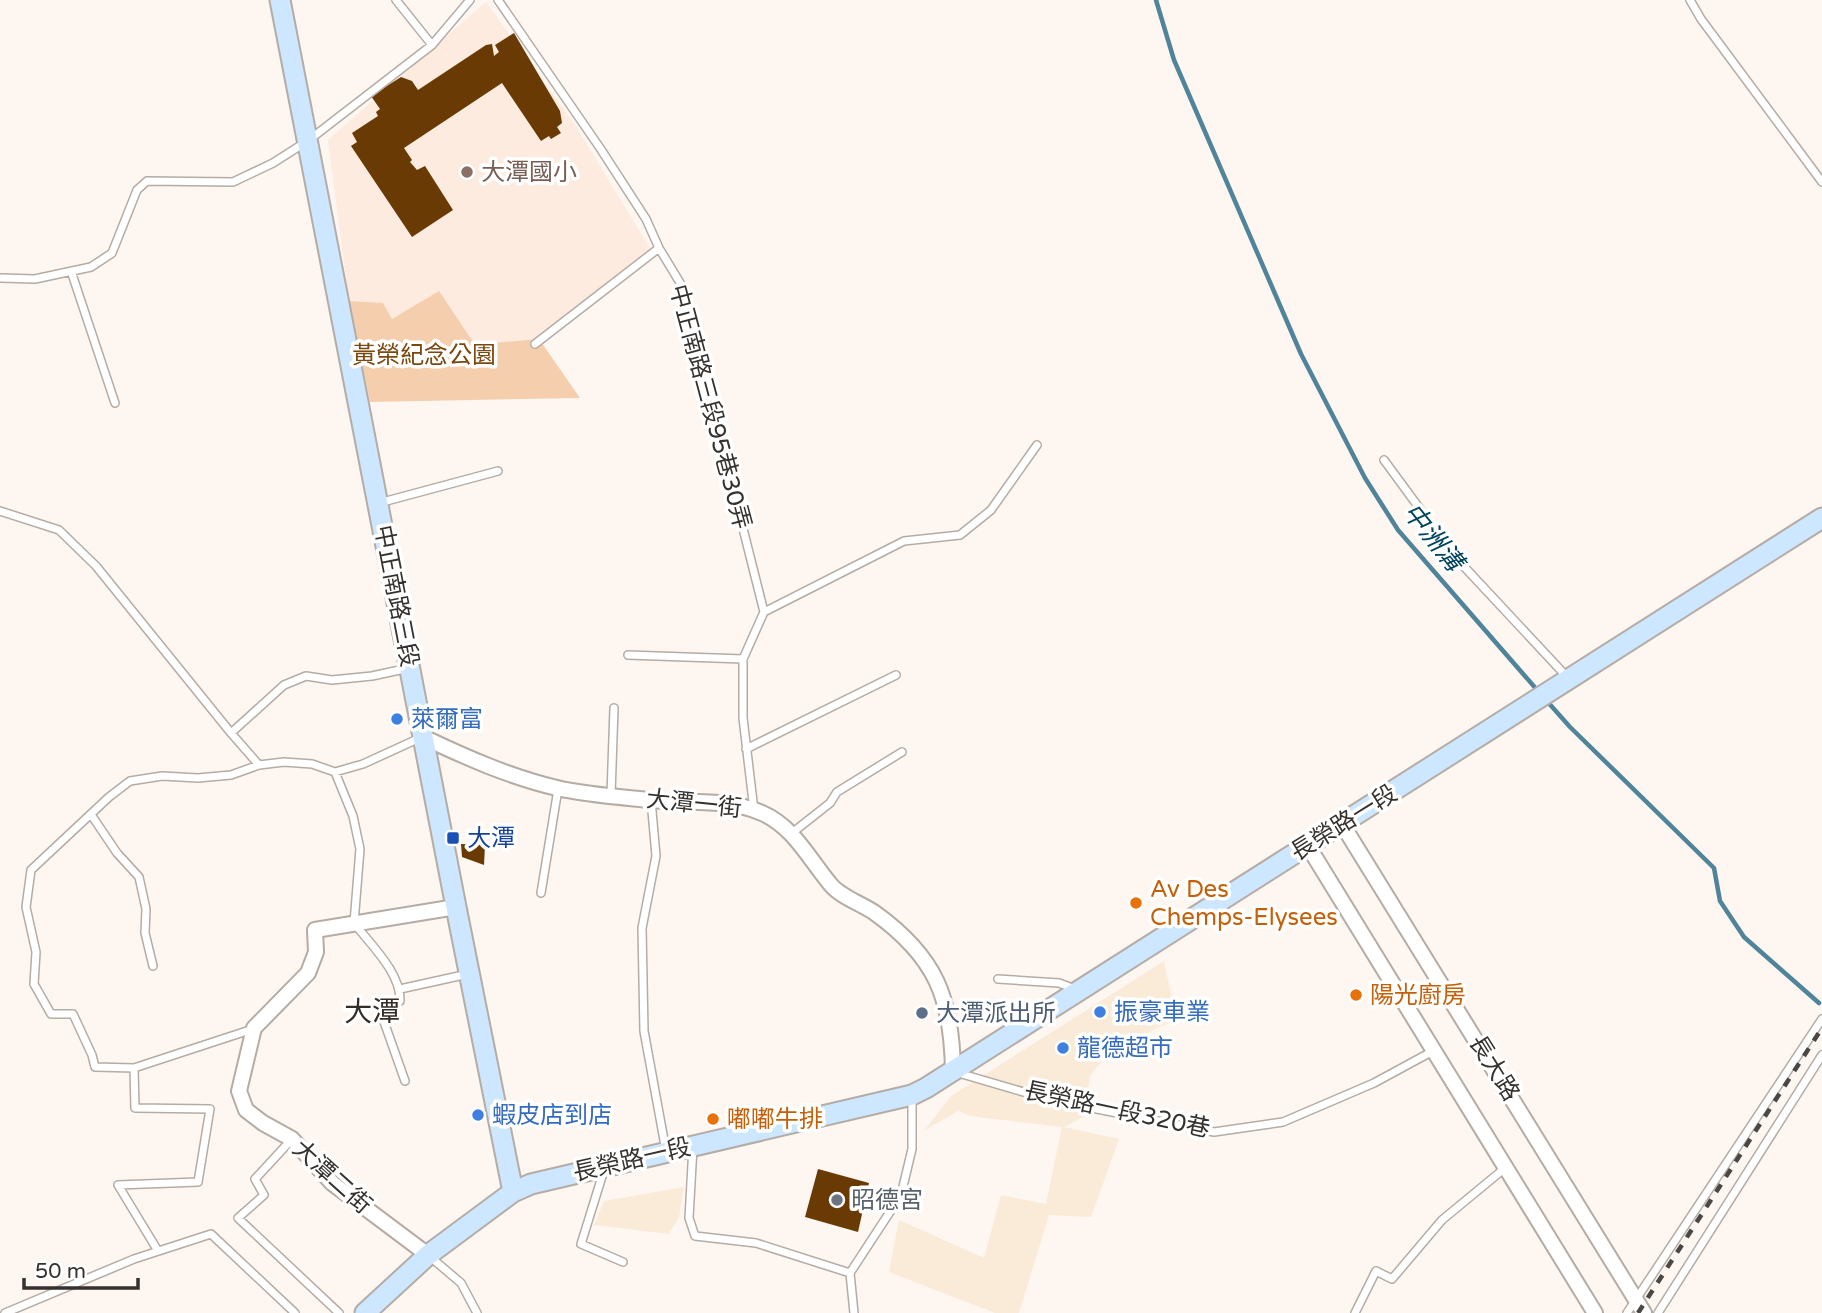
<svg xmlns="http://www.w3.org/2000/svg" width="1822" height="1313" viewBox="0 0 1822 1313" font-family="'Varela Round','Noto Sans TC',sans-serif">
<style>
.commercial{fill:#faebd8}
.built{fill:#fcebde}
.green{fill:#f5cead}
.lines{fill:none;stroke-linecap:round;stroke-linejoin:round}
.stream{stroke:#50849a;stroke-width:4.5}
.building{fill:#693a03}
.lane-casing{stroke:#b5aca5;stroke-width:10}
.street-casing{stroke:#b5aca5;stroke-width:18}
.secondary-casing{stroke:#b5aca5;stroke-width:23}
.lane{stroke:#fff;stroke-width:7}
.street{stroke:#fff;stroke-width:14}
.secondary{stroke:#cce7ff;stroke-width:19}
.rail{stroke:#4c4744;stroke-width:4.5;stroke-dasharray:9 9;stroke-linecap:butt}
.education-dot{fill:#8d6e63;stroke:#fff;stroke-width:2.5}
.shop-dot{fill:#3f7fe0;stroke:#fff;stroke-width:2.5}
.transit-dot{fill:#1a4fb4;stroke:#fff;stroke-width:2.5}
.food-dot{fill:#e8710a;stroke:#fff;stroke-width:2.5}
.service-dot{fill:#5c6f8a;stroke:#fff;stroke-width:2.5}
.worship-dot{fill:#6b7280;stroke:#fff;stroke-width:2.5}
.labels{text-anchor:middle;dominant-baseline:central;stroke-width:7;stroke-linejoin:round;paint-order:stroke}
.education-label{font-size:24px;fill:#785e54;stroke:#fff;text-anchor:start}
.park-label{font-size:24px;fill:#7b4810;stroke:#fff}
.street-label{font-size:24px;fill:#35312e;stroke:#fff}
.shop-label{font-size:24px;fill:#366cbe;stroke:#fff;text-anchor:start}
.transit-label{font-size:24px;fill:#164399;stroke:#fff;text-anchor:start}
.food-label{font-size:24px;fill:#c56008;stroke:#fff;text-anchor:start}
.service-label{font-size:24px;fill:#4e5e75;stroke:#fff;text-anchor:start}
.worship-label{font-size:24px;fill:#5b616d;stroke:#fff;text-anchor:start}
.water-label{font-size:26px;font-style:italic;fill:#01445d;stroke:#fff}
.quarter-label{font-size:28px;fill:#342d27;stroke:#fff}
</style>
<rect width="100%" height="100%" fill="#fef6f0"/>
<!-- commercial -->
<path class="commercial" d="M 1164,961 L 1176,1019 L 1109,1052 L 1090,1076 L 1085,1116 L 1064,1127 L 1119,1139 L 1091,1217 L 1049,1215 L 1019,1313 L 995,1313 L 889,1272 L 899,1220 L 984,1258 L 1001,1195 L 1046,1204 L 1062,1127 L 970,1116 L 958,1111 L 924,1131 L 951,1096 Z
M 684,1187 L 679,1217 L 669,1234 L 594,1225 L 604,1201 Z"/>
<!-- built -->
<path class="built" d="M 486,2 L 575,125 L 650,248 L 539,339 L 492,343 L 473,342 L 391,320 L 383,303 L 349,301 L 328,140 Z"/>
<!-- green -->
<path class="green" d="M 439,291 L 473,342 L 492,343 L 539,339 L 580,398 L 370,402 L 349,301 L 383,303 L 392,319 Z"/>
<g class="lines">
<!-- stream -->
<path class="stream" d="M 1156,0 L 1174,60 L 1301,354 L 1365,478 L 1398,530 L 1538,691
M 1546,700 L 1570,727 L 1714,868 L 1720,901 L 1744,937 L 1819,1003"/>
</g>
<!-- building -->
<path class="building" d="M 514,33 L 560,111 L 562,123 L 557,127 L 561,133 L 551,139 L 549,136 L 541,141 L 502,83 L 404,148 L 412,160 L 410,162 L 417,170 L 425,166 L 453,210 L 412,237 L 351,146 L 357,142 L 352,133 L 378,116 L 376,112 L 380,109 L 371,96 L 401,77 L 412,81 L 418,90 L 486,45 L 492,44 L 494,56 L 499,52 L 495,45 Z
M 461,844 L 485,845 L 484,865 L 462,857 Z
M 818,1169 L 869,1183 L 858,1232 L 805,1217 Z"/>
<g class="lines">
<defs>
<path id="lane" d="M 396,0 L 432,45
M 498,0 L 600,148 L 646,219 L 659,248 L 682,286 L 764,612
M 1690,0 L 1701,19 L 1822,182
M 71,271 L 115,403
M 0,278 L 35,279 L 91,267 L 112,253 L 137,190 L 147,181 L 233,182 L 273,163 L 309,140 L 432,45 L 470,0
M 535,344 L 659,248
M 1384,460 L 1456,558 L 1568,678
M 379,503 L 498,471
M 0,511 L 59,530 L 96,566 L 231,733 L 284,685 L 306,676 L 332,680 L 372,676 L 409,668
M 764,612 L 904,541 L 960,535 L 991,510 L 1037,445
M 628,655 L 743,659
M 231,733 L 259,765
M 746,749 L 896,675
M 335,772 L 353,816 L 360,849 L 354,923 C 371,945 401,973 400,1001 L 386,1010 L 382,1016 L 405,1081
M 611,795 L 614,708
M 651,800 L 656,856 L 642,928 L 644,1031 L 666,1151
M 754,810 L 743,718 L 743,659 L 764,612
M 92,816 L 117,853 L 139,877 L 146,909 L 145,933 L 153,966
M 792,833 L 830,803 L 837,792 L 902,752
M 541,893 L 558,789
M 998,979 L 1059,983 L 1075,989
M 400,989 L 468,974
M 253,1029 L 134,1068 L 95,1067 L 92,1055 L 73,1014 L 51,1014 L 34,984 L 36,952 L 26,907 L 31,870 L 109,797 L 130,781 L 162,776 L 198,778 L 231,775 L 259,765 L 284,762 L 312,764 L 335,772 L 363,764 L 422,737
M 134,1068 L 135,1108 L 210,1109 L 198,1182 L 118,1185 L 158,1251
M 955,1072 L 1051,1100 L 1214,1132 L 1283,1122 L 1374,1083 L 1433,1051
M 292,1139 L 255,1179 L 264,1195 L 238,1218 L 339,1313
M 693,1147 L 689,1218 L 695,1236 L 756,1243 L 850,1273
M 604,1170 L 581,1244 L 623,1262
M 428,1255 L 461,1283 L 477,1313
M 5,1313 L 134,1259 L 211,1234 L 295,1313
M 854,1313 L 850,1273 L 901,1195 L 912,1149 L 912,1096
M 1355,1313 L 1376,1271 L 1392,1279 L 1442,1220 L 1505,1168
M 1627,1313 L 1822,1019
M 1658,1313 L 1822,1055"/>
<path id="street" d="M 423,737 C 465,757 510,777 557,788 C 587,795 620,797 651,800 C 687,804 728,798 762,813 C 794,827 809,859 831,885 C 841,897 862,904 875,913 C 936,957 952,998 953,1072
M 1342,824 L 1644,1313
M 1308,846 L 1595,1313
M 428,1255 L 332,1183 L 292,1139 L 263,1123 L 246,1110 L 239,1091 L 254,1028 L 308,973 L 316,952 L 315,930 L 456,907"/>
<path id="secondary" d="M 280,0 L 456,907 L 513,1192
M 365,1313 L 428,1255 L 513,1192 L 531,1184 L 912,1095 L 926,1088 L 1822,518"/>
</defs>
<!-- lane casing -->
<use href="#lane" class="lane-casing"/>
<!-- street casing -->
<use href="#street" class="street-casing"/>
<!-- secondary casing -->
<use href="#secondary" class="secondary-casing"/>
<!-- lane -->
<use href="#lane" class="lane"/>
<!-- street -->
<use href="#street" class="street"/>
<!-- secondary -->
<use href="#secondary" class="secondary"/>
<!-- rail -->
<path class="rail" d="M 1638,1313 L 1822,1028"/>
</g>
<!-- markers -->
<circle class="education-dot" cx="467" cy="172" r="7"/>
<g class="shop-dot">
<circle cx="397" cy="719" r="7"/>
<circle cx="1100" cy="1012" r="7"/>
<circle cx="1063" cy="1048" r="7"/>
<circle cx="478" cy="1115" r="7"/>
</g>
<rect class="transit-dot" x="446" y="831" width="14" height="14" rx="3.5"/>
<g class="food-dot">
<circle cx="1136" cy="903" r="7"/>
<circle cx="1356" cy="995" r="7"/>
<circle cx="713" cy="1119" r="7"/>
</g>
<circle class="service-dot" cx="922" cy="1013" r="7"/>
<circle class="worship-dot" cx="837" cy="1200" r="7"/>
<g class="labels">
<!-- education labels -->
<g class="education-label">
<text x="481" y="172">大潭國小</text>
</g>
<!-- park labels -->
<g class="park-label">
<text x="424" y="355">黃榮紀念公園</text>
</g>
<!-- street labels -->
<g class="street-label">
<text transform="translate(710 407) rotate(75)">中正南路三段95巷30弄</text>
<text transform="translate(396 596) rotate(79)">中正南路三段</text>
<text transform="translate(694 804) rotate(6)">大潭一街</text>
<text transform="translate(1344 823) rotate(-32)">長榮路一段</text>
<text transform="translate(1494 1068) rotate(58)">長大路</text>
<text transform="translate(1117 1110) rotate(12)">長榮路一段320巷</text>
<text transform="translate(632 1160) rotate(-13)">長榮路一段</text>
<text transform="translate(332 1177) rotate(42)">大潭二街</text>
</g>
<!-- shop labels -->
<g class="shop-label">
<text x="411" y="719">萊爾富</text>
<text x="1114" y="1012">振豪車業</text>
<text x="1077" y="1048">龍德超市</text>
<text x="492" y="1115">蝦皮店到店</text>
</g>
<!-- transit labels -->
<g class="transit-label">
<text x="467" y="838">大潭</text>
</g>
<!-- food labels -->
<g class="food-label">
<text x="1150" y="889">Av Des<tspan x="1150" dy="28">Chemps-Elysees</tspan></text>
<text x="1370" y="995">陽光廚房</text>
<text x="727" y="1119">嘟嘟牛排</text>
</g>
<!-- service labels -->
<g class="service-label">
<text x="936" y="1013">大潭派出所</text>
</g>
<!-- worship labels -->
<g class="worship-label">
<text x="851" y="1200">昭德宮</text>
</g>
<!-- water labels -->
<g class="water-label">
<text transform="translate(1433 537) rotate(51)">中洲溝</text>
</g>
<!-- quarter labels -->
<g class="quarter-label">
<text x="372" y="1012">大潭</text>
</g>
</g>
<!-- scale -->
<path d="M24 1278v10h114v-10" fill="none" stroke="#35312e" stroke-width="3.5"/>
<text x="35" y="1278" font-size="21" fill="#35312e" stroke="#ffffff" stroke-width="5" paint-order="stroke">50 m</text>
</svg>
